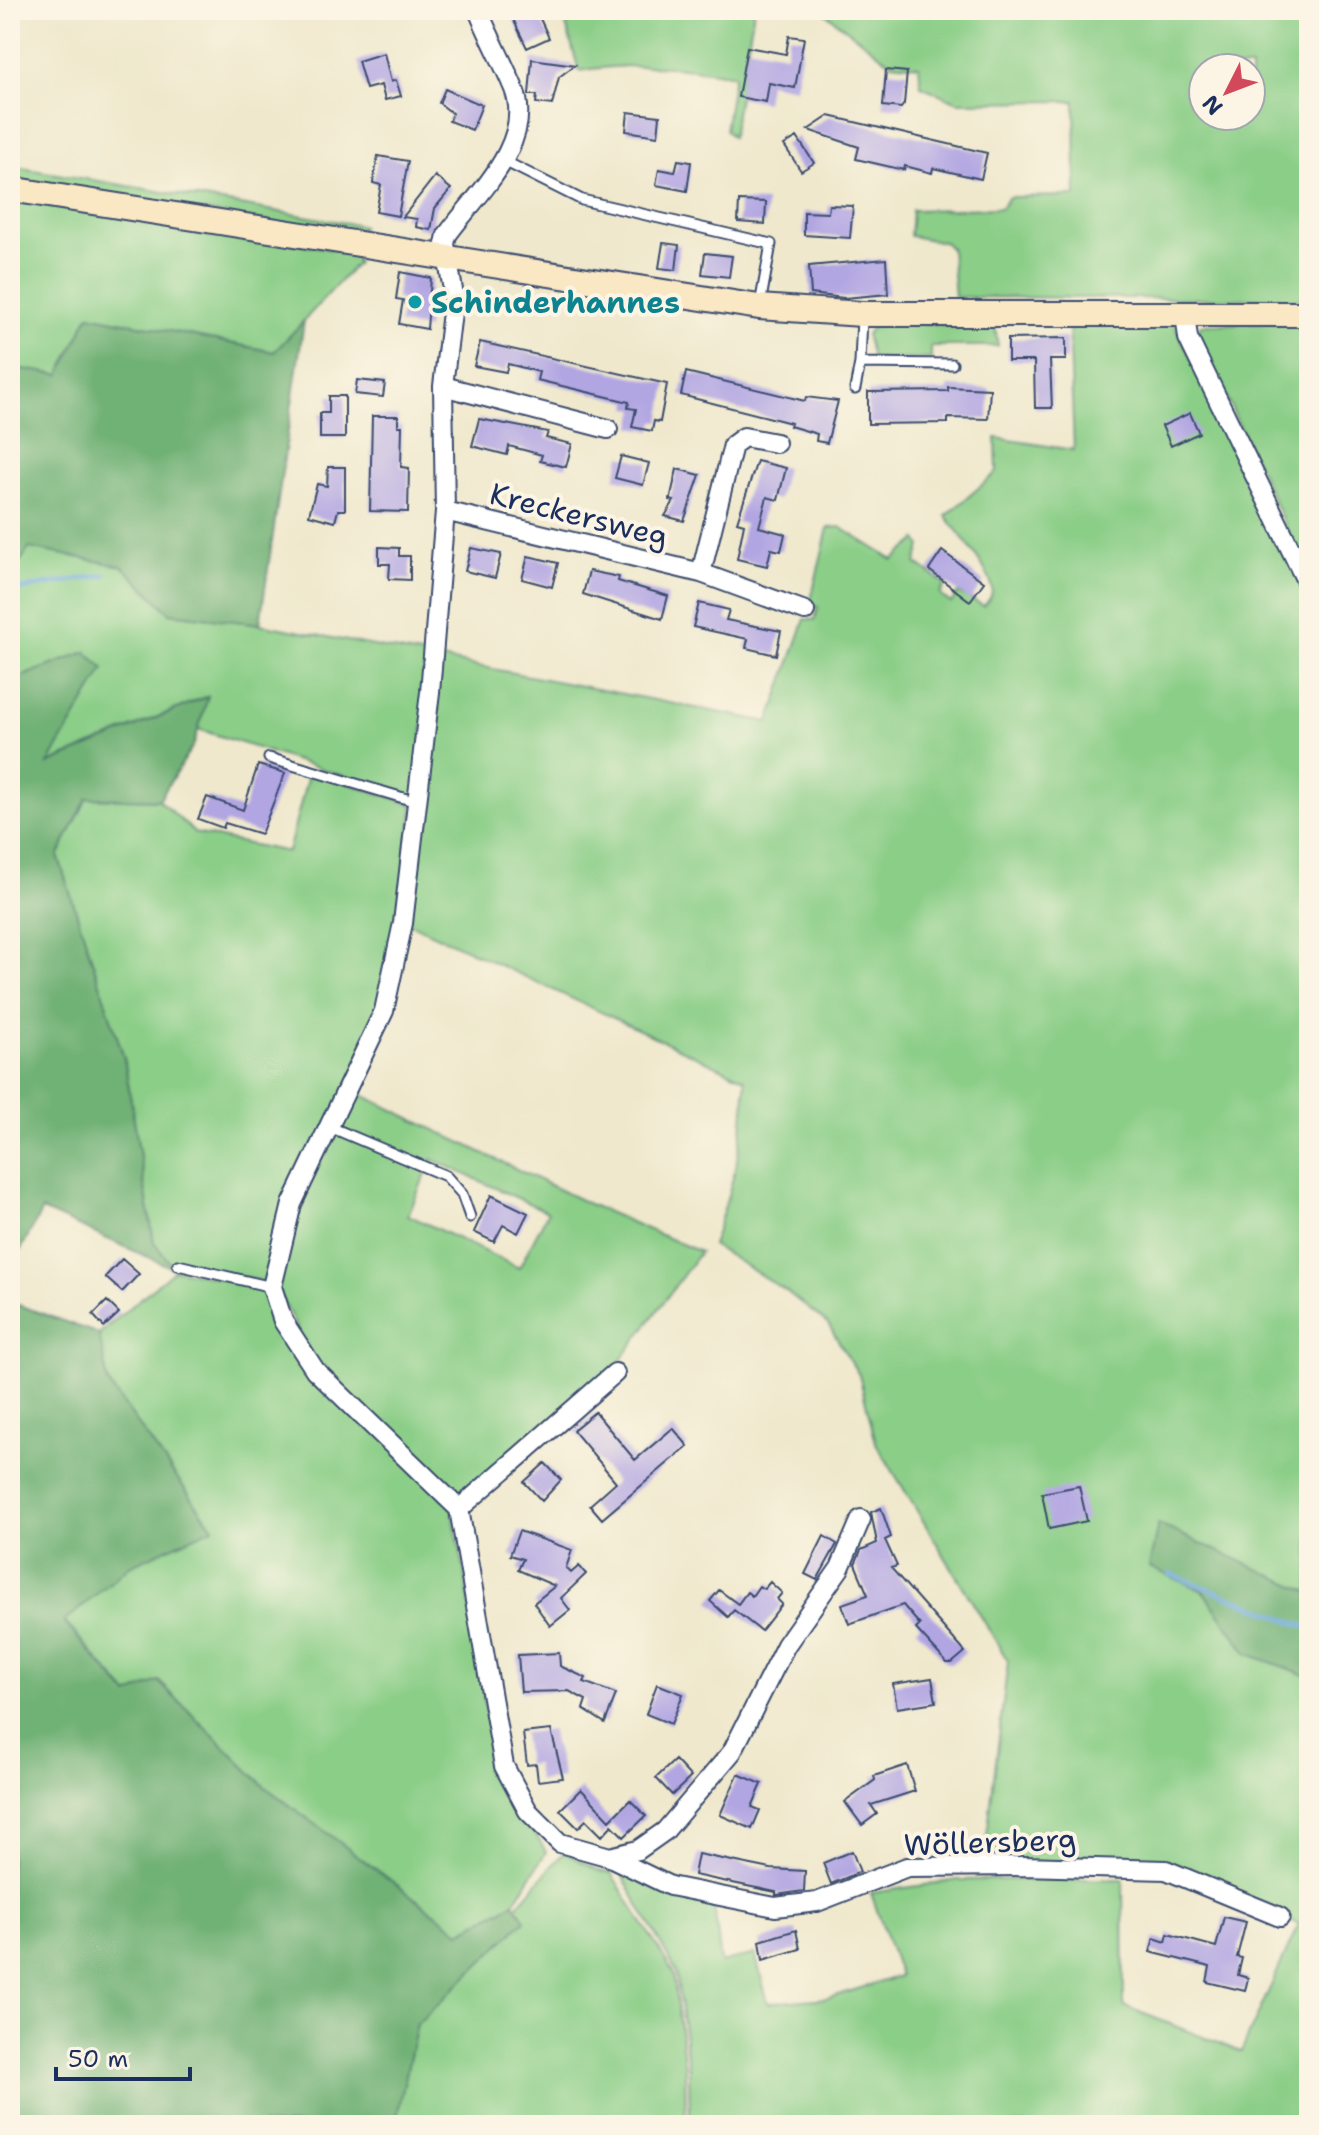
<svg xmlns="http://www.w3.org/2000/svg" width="1319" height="2135" viewBox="0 0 1319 2135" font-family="'Shantell Sans',sans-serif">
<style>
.green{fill:#8ace87;stroke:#527e72;stroke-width:2;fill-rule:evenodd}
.forest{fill:#6fb174;stroke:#457069;stroke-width:2}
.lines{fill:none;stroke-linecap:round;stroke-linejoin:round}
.stream{stroke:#6aa8dc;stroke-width:5}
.building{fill:#b1a5e2}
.service-casing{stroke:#3b4b6e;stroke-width:13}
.minor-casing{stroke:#3b4b6e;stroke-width:22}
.secondary-casing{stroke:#3b4b6e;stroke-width:28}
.service{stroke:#fff;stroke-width:9}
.minor{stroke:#fff;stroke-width:18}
.secondary{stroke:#fae7c3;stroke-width:24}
.culture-dot{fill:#0f9aa8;stroke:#fcf5e5;stroke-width:3}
.labels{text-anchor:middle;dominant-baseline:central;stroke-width:8;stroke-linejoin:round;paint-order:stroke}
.culture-label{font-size:30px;font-weight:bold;fill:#0d838f;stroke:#fcf5e5;text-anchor:start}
.street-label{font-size:30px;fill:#1b2f5e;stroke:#fcf5e5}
</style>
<rect width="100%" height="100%" fill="#fcf5e5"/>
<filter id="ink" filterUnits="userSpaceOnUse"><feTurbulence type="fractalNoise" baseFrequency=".0125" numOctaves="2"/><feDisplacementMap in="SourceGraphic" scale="16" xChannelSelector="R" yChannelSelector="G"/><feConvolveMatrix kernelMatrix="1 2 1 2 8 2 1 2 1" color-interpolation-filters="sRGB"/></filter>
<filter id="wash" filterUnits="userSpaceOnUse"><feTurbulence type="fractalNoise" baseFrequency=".006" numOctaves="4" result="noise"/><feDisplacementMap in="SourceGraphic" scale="32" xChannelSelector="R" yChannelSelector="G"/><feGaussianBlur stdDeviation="1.8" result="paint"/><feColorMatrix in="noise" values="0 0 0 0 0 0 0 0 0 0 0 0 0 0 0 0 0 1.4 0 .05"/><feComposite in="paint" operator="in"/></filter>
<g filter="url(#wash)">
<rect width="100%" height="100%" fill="#efe8cc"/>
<!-- green -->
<path class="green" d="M 562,10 L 754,10 L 732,137 L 725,130 L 734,75 C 681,66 632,62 579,71 Z
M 827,10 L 1309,10 L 1309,299 L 955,297 L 951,249 L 944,242 L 910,236 L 912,210 L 1001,208 L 1009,197 L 1076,196 L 1075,101 L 958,102 L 921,86 L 919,66 L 891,63 L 825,13 ZM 1203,68 L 1251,68 L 1251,116 L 1203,116 Z
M 10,166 L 363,226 L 360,230 L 308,228 L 10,180 Z
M 10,197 L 355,253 L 357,263 L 275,352 L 89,315 L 60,375 L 10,367 Z
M 1309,321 L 1309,578 L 1197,333 L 1201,325 Z
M 1069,322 L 1173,322 L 1309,597 L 1309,1592 L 1203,1591 L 1248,1654 L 1309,1676 L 1309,2125 L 690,2125 L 689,2069 L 676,1971 L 623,1877 L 627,1872 L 662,1889 L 714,1905 L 721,1963 L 755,1954 L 768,2003 L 828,1998 L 900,1976 L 871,1893 L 958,1880 L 1123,1879 L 1124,2006 L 1241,2052 L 1299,1924 L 1166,1868 L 984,1861 L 1008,1661 L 876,1443 L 859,1375 L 828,1324 L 786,1291 L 712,1245 C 732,1188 746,1139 745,1079 L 409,923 L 441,659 L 769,722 L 805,619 L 815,620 L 818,607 L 810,604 L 828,528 L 840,527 L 893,560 L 917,540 L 921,546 L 916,563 L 945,584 L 940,595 L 951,603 L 958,593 L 984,606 C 988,601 993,596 992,588 C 990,569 958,533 946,516 L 997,472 L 996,438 L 1074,450 Z
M 877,323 L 995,325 L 998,346 L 931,346 L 931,359 L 872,359 L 866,334 Z
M 29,548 L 123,566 L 170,613 L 260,624 L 431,657 L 415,799 L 198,729 L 207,696 L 46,764 L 86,652 L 10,681 L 10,578 Z
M 309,771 L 414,805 L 382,1009 L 343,1094 L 270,1283 L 176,1262 L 175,1269 L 269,1289 L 280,1322 L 451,1505 L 464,1569 L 494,1764 L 546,1852 L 514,1903 L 460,1932 L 264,1786 L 159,1681 L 129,1695 L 64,1621 L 129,1566 L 213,1527 L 108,1383 L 99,1334 L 175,1269 L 154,1243 L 124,1058 L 58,856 L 87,798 L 159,800 L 195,833 L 288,852 Z
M 354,1091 L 589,1204 L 700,1252 L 613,1371 L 541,1434 L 459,1493 L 318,1368 L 275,1286 L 295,1206 L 332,1131 L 427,1171 L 408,1215 L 519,1268 L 548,1212 L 432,1159 L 429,1166 L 335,1126 Z
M 564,1852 L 599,1871 L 611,1873 L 673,1972 L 685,2069 L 686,2125 L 395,2125 L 417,2024 L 525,1920 L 516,1907 Z"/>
<!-- forest -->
<path class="forest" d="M 89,315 L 274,352 L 304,321 L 260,624 L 170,613 L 122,566 L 29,548 L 10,578 L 10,367 L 60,375 Z
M 86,652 L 104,669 L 48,764 L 208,696 L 194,744 L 159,800 L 87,798 L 58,856 L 124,1058 L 154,1243 L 175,1269 L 42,1210 L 10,1270 L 10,681 Z
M 10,1302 L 99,1334 L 108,1383 L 213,1528 L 129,1566 L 64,1622 L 128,1695 L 158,1681 L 264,1786 L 460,1932 L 514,1903 L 525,1920 L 417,2024 L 395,2125 L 10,2125 Z
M 1158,1524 L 1309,1592 L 1309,1676 L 1248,1654 L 1203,1591 L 1149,1567 Z"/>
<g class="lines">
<!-- stream -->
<path class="stream" d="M 10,591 L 105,575
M 1170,1574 L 1309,1628"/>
</g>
<g id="blocks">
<!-- building -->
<path class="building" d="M 526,10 L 536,10 L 549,38 L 527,48 L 512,17 Z
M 789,36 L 804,38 L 795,88 L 769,83 L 766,102 L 738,97 L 747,47 L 786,54 Z
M 384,53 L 391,82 L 396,80 L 401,96 L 385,100 L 381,85 L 366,89 L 358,61 Z
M 532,59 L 575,65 L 559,77 L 552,105 L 536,103 L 537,95 L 529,95 Z
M 886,70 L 907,72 L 904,104 L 901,108 L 883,106 Z
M 445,89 L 482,105 L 472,130 L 449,121 L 452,113 L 439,103 Z
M 628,112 L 660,116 L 658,136 L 626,131 Z
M 829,116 L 987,153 L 981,179 L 933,168 L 932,173 L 905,166 L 904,170 L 856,159 L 859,147 L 808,130 Z
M 797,137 L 814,163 L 801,171 L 784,145 Z
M 378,156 L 408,161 L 398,216 L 376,212 L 381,185 L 373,183 Z
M 678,160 L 691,162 L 687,191 L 656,185 L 659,169 L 675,172 Z
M 435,176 L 451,189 L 435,208 L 431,230 L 416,227 L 417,219 L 403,217 Z
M 739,201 L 766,202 L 765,224 L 738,222 Z
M 829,205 L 853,206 L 850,238 L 804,235 L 804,212 L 828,213 Z
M 663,243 L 679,245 L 676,270 L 659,268 Z
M 705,253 L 732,256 L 729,277 L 702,274 Z
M 886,259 L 888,294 L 844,298 L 811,294 L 809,266 Z
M 400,272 L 431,278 L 427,329 L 399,324 L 403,300 L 396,299 Z
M 1066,338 L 1066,360 L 1050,360 L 1052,408 L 1035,408 L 1034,361 L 1008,361 L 1008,339 Z
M 480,342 L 667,384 L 660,422 L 654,421 L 652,431 L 632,427 L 636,409 L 628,408 L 629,402 L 537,380 L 539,372 L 524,368 L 508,364 L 506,372 L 474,366 Z
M 686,372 L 805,401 L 806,397 L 838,401 L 827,443 L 816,441 L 817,434 L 790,426 L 791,423 L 681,395 Z
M 357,380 L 385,383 L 383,397 L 355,394 Z
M 948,387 L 990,389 L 988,419 L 948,418 L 948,423 L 868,424 L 868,392 L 948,391 Z
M 329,396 L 345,396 L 345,438 L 320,438 L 320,413 L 329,413 Z
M 1190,413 L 1199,433 L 1171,446 L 1162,426 Z
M 372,416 L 398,416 L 398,426 L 402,426 L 401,467 L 409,468 L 408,512 L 370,511 Z
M 479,419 L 548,432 L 546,438 L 572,444 L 566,467 L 540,461 L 542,455 L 509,446 L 507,455 L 472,446 Z
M 621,456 L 649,463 L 643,485 L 615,478 Z
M 757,461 L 786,468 L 778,500 L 767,497 L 759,527 L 785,534 L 781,551 L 771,549 L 767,566 L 737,559 L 744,524 L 737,522 Z
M 328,467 L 345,467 L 345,510 L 338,510 L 335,522 L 309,515 L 317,484 L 327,486 Z
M 677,469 L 700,475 L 684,521 L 665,516 L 674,501 L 670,500 Z
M 379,547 L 399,548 L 399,556 L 410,556 L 410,580 L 389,579 L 390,564 L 379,564 Z
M 471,548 L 501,554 L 495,578 L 465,571 Z
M 942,551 L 984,582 L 970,601 L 929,570 Z
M 528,556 L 558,563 L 552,587 L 522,579 Z
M 589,571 L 619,577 L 618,581 L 668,596 L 662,619 L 583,594 Z
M 699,603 L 729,610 L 726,620 L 781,631 L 776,655 L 746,648 L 748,639 L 693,627 Z
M 258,765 L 285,773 L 261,834 L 225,823 L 223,828 L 198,819 L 207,797 L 243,810 Z
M 491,1195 L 528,1213 L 518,1233 L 503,1225 L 494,1242 L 474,1232 Z
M 122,1259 L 139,1274 L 122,1292 L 105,1277 Z
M 107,1301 L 119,1313 L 104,1327 L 93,1315 Z
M 595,1412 L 635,1460 L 673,1428 L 688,1446 L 602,1519 L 590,1505 L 616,1482 L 573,1430 Z
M 545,1463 L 561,1480 L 542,1501 L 524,1482 Z
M 1079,1486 L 1087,1521 L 1049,1529 L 1042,1493 Z
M 881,1508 L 891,1537 L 885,1540 L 897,1566 L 891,1568 L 965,1652 L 952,1663 L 947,1663 L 916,1629 L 920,1625 L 903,1605 L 849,1624 L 842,1604 L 868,1595 L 855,1564 L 861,1550 L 877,1543 L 871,1512 Z
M 519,1531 L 572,1550 L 566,1568 L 571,1573 L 579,1566 L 586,1574 L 561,1598 L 570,1610 L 550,1626 L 534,1603 L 555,1586 L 518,1570 L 523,1559 L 510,1555 Z
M 824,1536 L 837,1544 L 817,1580 L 805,1574 Z
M 770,1582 L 782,1593 L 777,1599 L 782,1604 L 761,1631 L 734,1610 L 728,1617 L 710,1601 L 719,1590 L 738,1604 L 747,1592 L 752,1596 L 759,1586 L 764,1589 Z
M 559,1653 L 560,1666 L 586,1678 L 584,1682 L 616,1694 L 605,1723 L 583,1709 L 586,1700 L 569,1691 L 521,1692 L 518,1655 Z
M 932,1678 L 936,1702 L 897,1708 L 893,1684 Z
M 657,1684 L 683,1694 L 671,1724 L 646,1714 Z
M 551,1730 L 563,1778 L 538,1781 L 536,1764 L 527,1765 L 523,1733 Z
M 675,1760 L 691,1777 L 672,1795 L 656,1778 Z
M 907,1765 L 915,1791 L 871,1805 L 877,1814 L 862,1825 L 845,1802 L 875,1780 L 874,1776 Z
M 738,1774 L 762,1784 L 752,1807 L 760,1810 L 752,1829 L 720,1815 Z
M 581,1789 L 610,1820 L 630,1800 L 646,1816 L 624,1837 L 612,1825 L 602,1836 L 586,1820 L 578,1828 L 560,1810 Z
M 852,1851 L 860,1872 L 831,1884 L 823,1863 Z
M 698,1854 L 771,1869 L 805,1871 L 804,1891 L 776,1895 L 776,1892 L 694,1875 Z
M 1224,1917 L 1246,1922 L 1237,1957 L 1242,1958 L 1238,1975 L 1248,1978 L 1245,1991 L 1207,1982 L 1210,1967 L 1150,1952 L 1154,1938 L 1166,1942 L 1168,1934 L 1216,1947 Z
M 796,1930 L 800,1949 L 763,1960 L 760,1941 Z"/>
</g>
</g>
<g filter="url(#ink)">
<use href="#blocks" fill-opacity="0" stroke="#3b4b6e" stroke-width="2"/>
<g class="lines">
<defs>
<path id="service" d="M 504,161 L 582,200 L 771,244 L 760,305
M 862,317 L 860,363 L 952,364
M 855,389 L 860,363
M 269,758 L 417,802
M 330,1127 L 446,1176 L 462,1194 L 470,1217
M 178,1265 L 272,1287"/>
<path id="minor" d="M 478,10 C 489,37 503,62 514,89 C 535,143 475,196 447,235 L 445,244 L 454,296 L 443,386 L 445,511 L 430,692 L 403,923 L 384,1011 L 292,1204 L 272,1287 L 283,1321 L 315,1370 L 459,1509 L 504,1766 L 528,1811 L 560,1843 L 610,1857 L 638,1850 L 665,1831 L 732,1752 L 786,1645 L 840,1568 L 861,1519
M 1185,314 L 1188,338 L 1309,587
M 443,386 L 608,429
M 445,511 L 701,573 L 805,611
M 701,573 L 733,445 L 744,437 L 776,443
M 459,1509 L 615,1373
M 610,1857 L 670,1886 L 775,1907 L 817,1902 L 907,1867 L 1023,1866 L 1166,1870 L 1280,1917"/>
<path id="secondary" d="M 10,189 L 759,307 L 862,314 L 1309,314"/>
</defs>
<!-- service casing -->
<use href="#service" class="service-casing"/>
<!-- minor casing -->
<use href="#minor" class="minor-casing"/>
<!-- secondary casing -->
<use href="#secondary" class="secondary-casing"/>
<!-- service -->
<use href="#service" class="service"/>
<!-- minor -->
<use href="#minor" class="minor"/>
<!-- secondary -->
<use href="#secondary" class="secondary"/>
</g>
</g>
<!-- markers -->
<circle class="culture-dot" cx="415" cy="302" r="8"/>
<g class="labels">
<!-- culture labels -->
<g class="culture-label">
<text x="431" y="302">Schinderhannes</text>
</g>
<!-- street labels -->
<g class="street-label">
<text transform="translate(579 515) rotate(14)">Kreckersweg</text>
<text transform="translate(990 1842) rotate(-2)">Wöllersberg</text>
</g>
</g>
<!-- margin -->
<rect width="1319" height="2135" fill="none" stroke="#fcf5e5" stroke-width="40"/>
<!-- north arrow -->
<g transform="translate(1227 92) rotate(228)"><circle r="38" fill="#fcf5e5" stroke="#a2a6af" stroke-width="2"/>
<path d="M0-6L14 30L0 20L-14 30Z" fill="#d1495b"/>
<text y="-12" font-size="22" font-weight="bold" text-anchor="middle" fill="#1b2f5e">N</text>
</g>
<!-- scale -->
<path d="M56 2067v12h134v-12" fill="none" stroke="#1b2f5e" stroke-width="4"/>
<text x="68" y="2067" font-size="24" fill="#1b2f5e" stroke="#fcf5e5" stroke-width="6" paint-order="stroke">50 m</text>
</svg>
